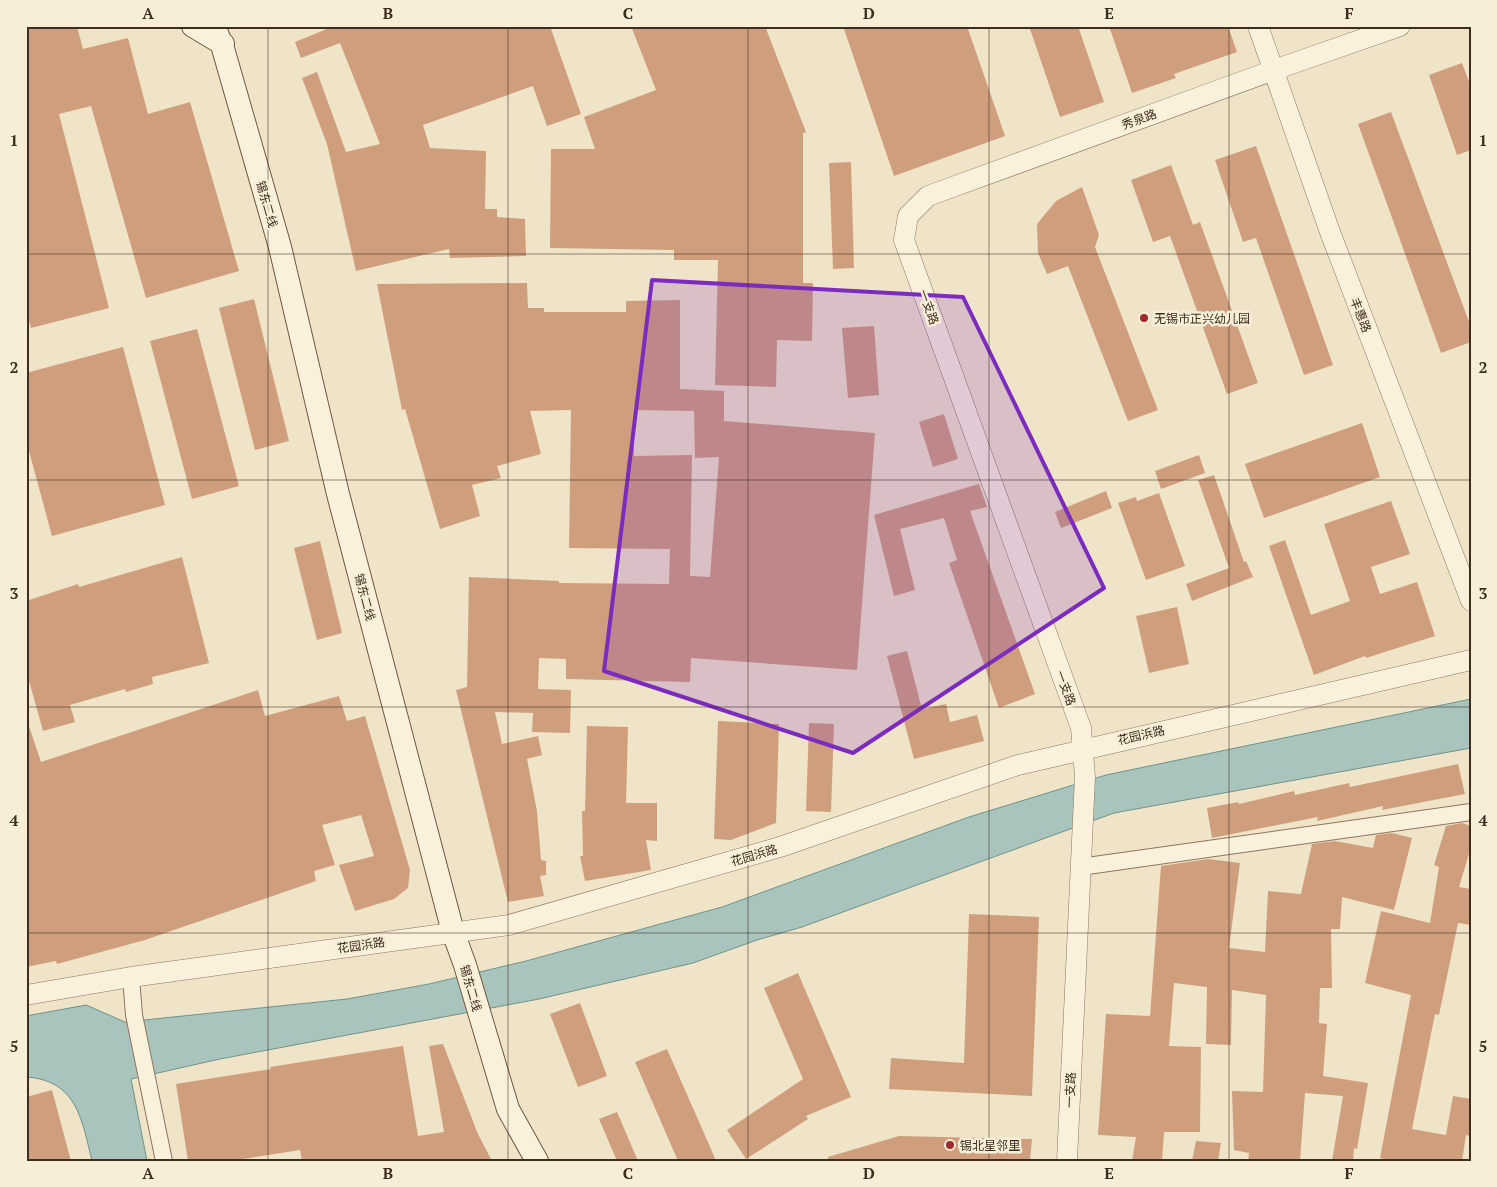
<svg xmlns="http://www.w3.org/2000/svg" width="1497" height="1187" viewBox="0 0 1497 1187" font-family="'PT Serif','Noto Sans SC',serif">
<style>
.water{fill:#a9c4bc;stroke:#6f938a}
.building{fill:#cf9f7d;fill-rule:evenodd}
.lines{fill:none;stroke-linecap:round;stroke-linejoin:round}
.minor-casing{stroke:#8d765c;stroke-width:18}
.tertiary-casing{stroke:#8d765c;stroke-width:21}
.secondary-casing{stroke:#6f573f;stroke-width:24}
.minor{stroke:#faf1dc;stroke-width:16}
.tertiary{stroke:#faf1dc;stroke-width:20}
.secondary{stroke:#faf1dc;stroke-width:22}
.marked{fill:#7b2cbf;fill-opacity:0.2;stroke:#7b2cbf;stroke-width:4;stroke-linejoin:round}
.grid{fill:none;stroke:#3d2e20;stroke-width:1;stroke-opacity:0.55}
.poi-dot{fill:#9e2a2b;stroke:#f7eed8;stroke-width:2}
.labels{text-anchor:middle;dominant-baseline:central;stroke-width:5;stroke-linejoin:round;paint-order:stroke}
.street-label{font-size:12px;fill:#3d2e20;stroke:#f7eed8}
.poi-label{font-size:12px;fill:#3d2e20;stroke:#f7eed8;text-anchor:start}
.neatline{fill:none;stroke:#3d2e20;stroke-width:2}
.grid-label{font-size:16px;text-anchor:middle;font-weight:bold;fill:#3d2e20}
</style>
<rect width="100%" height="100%" fill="#f0e4c8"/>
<!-- water -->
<path class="water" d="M 1471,699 L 1471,748 L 1114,813 L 802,927 L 757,940 L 693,963 L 539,999 L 220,1059 L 131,1079 L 147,1161 L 92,1161 C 82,1120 77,1080 26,1077 L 26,1016 L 86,1005 L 125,1022 L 347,999 L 429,984 L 526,961 L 722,907 L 969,817 L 1106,775 Z"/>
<!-- building -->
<path class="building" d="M 26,26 L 77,26 L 83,49 L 128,38 L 148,114 L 190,102 L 239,271 L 146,298 L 91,106 L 59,114 L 109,308 L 31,328 L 26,310 Z
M 334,26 L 550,26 L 581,114 L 547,126 L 533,86 L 423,125 L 430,148 L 486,151 L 485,209 L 497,209 L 497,217 L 525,219 L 526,256 L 450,258 L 449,249 L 356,271 L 327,144 L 302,78 L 317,72 L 346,152 L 380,144 L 340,43 L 301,58 L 295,42 Z
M 631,26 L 765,26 L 806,132 L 803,133 L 803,283 L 813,283 L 812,341 L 777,340 L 776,387 L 715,385 L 718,260 L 674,260 L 674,250 L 550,248 L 551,149 L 595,149 L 584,117 L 656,90 Z
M 843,26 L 967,26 L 1005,136 L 894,176 Z
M 1029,26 L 1078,26 L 1104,102 L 1060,117 Z
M 1109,26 L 1228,26 L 1237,52 L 1174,74 L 1176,78 L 1132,93 Z
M 1462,63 L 1471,87 L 1471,150 L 1457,155 L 1429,75 Z
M 1391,112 L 1471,327 L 1471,342 L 1441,353 L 1358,124 Z
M 1256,146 L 1333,365 L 1304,375 L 1256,238 L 1243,242 L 1215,160 Z
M 851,162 L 854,268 L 833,269 L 829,163 Z
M 1171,165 L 1193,225 L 1200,222 L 1258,383 L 1227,394 L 1170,236 L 1153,242 L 1131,180 Z
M 1082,187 L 1099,235 L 1095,247 L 1158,410 L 1128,421 L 1068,266 L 1047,274 L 1038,253 L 1037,224 L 1056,201 Z
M 527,283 L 528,308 L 544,308 L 544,312 L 626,312 L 626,301 L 680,300 L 680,389 L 724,391 L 724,421 L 875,433 L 857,670 L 691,658 L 690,682 L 566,679 L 566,659 L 539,658 L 538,689 L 571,690 L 570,733 L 532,732 L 533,713 L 495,712 L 502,744 L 538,736 L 542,755 L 527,759 L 537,811 L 541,860 L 546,861 L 546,875 L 540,876 L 544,896 L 508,902 L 456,690 L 467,687 L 469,577 L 559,581 L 559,583 L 669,584 L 670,549 L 569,548 L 571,410 L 530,411 L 541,454 L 497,466 L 501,478 L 472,485 L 480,516 L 440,529 L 405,409 L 402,410 L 377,284 ZM 634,410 L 694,411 L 695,458 L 719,457 L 710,577 L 690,576 L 692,455 L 634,456 Z
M 254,299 L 289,441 L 255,450 L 219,308 Z
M 874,326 L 879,395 L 848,398 L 842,328 Z
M 197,329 L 239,486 L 192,499 L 150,341 Z
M 123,347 L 165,505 L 52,536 L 26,440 L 26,373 Z
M 944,414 L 958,459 L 933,467 L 919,422 Z
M 1362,423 L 1380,477 L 1264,518 L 1245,464 Z
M 1199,455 L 1205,473 L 1161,489 L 1155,471 Z
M 1214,475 L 1244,562 L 1246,561 L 1253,577 L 1192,601 L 1186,584 L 1229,568 L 1198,480 Z
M 979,484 L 987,507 L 970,511 L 1035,694 L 999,708 L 949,563 L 957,560 L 944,518 L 900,529 L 915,590 L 894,596 L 874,515 Z
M 1106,491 L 1112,508 L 1061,528 L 1055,512 Z
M 1159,493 L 1185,566 L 1146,580 L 1118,503 L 1136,497 L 1137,501 Z
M 1391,501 L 1410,554 L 1371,567 L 1380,594 L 1417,582 L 1435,636 L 1366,658 L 1365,656 L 1314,675 L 1269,546 L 1285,540 L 1311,615 L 1350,601 L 1324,524 Z
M 320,541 L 342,633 L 317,640 L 294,548 Z
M 182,557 L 209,663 L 152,677 L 153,684 L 126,692 L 125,689 L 70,705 L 75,722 L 43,731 L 26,670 L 26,601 L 78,584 L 79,587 Z
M 1177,607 L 1189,664 L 1149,673 L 1136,616 Z
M 907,651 L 922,709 L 946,704 L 950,722 L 977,715 L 984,741 L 914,759 L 887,656 Z
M 258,690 L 265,716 L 339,696 L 347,721 L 365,716 L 410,870 L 408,888 L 394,899 L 355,911 L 339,865 L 374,856 L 361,815 L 322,825 L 335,865 L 314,871 L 316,881 L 145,940 L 57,964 L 56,961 L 26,967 L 26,726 L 29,726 L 41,762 Z
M 718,721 L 779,724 L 776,823 L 731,840 L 714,839 Z
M 809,723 L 834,724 L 831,812 L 806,811 Z
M 587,726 L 628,727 L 626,803 L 657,803 L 657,841 L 646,840 L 651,870 L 585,881 L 580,856 L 583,856 L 582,811 L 585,811 Z
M 1458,764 L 1465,794 L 1382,810 L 1383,806 L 1317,821 L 1318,817 L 1212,838 L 1207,808 L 1238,802 L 1239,804 L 1294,791 L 1295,795 L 1349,783 L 1350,787 Z
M 1462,823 L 1471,826 L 1471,847 L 1459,887 L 1471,889 L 1471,925 L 1458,923 L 1439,1015 L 1435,1014 L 1412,1129 L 1446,1135 L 1453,1096 L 1471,1099 L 1471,1136 L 1466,1135 L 1462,1161 L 1392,1161 L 1380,1158 L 1411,995 L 1365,983 L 1381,911 L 1430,923 L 1439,867 L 1434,865 L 1446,826 Z
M 1392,833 L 1412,838 L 1394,910 L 1342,897 L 1340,929 L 1331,929 L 1332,988 L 1320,988 L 1319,1023 L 1327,1024 L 1323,1076 L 1368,1083 L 1357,1149 L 1354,1148 L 1353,1161 L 1332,1161 L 1343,1096 L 1305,1093 L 1300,1161 L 1248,1161 L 1249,1153 L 1234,1150 L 1232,1091 L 1263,1092 L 1266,995 L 1232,990 L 1231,1045 L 1206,1044 L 1207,987 L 1174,983 L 1169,1046 L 1201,1047 L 1200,1132 L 1164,1132 L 1162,1161 L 1132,1161 L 1136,1137 L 1098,1135 L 1106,1014 L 1150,1016 L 1161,866 L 1208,859 L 1240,863 L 1229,948 L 1265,952 L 1268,891 L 1301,894 L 1312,844 L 1335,841 L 1373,848 L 1376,835 Z
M 969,914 L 1039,917 L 1032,1096 L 889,1089 L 891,1058 L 964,1063 Z
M 798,973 L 851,1097 L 806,1116 L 808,1119 L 746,1159 L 727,1130 L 803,1079 L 764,988 Z
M 580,1003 L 607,1076 L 578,1087 L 550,1014 Z
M 443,1044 L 478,1134 L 492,1161 L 302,1161 L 300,1150 L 230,1161 L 188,1161 L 176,1084 L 271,1069 L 270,1067 L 403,1046 L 418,1136 L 444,1132 L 429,1046 Z
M 667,1049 L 711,1149 L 716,1161 L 678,1161 L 635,1062 Z
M 52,1090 L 71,1161 L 26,1161 L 26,1097 Z
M 617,1112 L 638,1161 L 617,1161 L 599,1119 Z
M 899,1136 L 1032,1139 L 1030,1161 L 828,1161 L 828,1157 Z
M 1196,1141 L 1221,1143 L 1218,1161 L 1192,1161 Z"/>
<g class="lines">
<defs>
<path id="minor" d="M 1080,867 L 1471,812
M 131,977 L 134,1015 L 164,1161"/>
<path id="tertiary" d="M 1258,26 L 1330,232 L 1471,601
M 26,995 L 131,977 L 509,925 L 780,847 L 1018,765 L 1471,660
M 1067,1161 L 1085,777 L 1081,728 L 904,240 L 908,216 L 928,196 L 1274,70 L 1400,26"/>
<path id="secondary" d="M 193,26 L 223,44
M 214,26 L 222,45 L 280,247 L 338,494 L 453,932 L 465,965 L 508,1109 L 537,1161"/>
</defs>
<!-- minor casing -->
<use href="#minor" class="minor-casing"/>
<!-- tertiary casing -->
<use href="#tertiary" class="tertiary-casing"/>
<!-- secondary casing -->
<use href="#secondary" class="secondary-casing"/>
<!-- minor -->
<use href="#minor" class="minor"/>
<!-- tertiary -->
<use href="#tertiary" class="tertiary"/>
<!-- secondary -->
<use href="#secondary" class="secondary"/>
</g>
<!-- marked area -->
<path class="marked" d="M 652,280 L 963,297 L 1104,588 L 853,753 L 604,671 Z"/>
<!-- grid -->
<path class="grid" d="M 268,26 L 268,1161M 508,26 L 508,1161M 748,26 L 748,1161M 989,26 L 989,1161M 1229,26 L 1229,1161M 26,254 L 1471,254M 26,480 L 1471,480M 26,707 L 1471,707M 26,933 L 1471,933"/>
<!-- markers -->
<g class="poi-dot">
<circle cx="1144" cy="318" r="5"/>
<circle cx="950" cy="1145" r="5"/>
</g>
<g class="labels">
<!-- street labels -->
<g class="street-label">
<text transform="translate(1139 119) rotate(-20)">秀泉路</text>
<text transform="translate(267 204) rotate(74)">锡东二线</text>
<text transform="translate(929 307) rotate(70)">一支路</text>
<text transform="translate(1361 315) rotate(69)">丰惠路</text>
<text transform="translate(365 597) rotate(75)">锡东二线</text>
<text transform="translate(1066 688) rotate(70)">一支路</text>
<text transform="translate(1141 735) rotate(-13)">花园浜路</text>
<text transform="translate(754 855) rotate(-16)">花园浜路</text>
<text transform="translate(361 945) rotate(-8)">花园浜路</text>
<text transform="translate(471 988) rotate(74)">锡东二线</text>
<text transform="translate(1070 1090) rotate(-88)">一支路</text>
</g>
<!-- poi labels -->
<g class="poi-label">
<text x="1154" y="318">无锡市正兴幼儿园</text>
<text x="960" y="1145">锡北星邻里</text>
</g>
</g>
<!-- border -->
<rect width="1497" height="1187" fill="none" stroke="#f7eed8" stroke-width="55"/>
<rect x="28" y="28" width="1442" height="1132" class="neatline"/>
<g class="grid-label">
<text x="148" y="19">A</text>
<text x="388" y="19">B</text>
<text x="628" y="19">C</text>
<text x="869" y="19">D</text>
<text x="1109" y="19">E</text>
<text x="1349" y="19">F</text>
<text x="14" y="146">1</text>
<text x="1483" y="146">1</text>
<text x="14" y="373">2</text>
<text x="1483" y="373">2</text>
<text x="14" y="599">3</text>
<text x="1483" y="599">3</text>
<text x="14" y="826">4</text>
<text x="1483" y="826">4</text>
<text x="14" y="1052">5</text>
<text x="1483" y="1052">5</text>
<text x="148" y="1179">A</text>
<text x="388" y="1179">B</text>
<text x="628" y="1179">C</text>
<text x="869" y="1179">D</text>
<text x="1109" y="1179">E</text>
<text x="1349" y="1179">F</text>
</g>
</svg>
